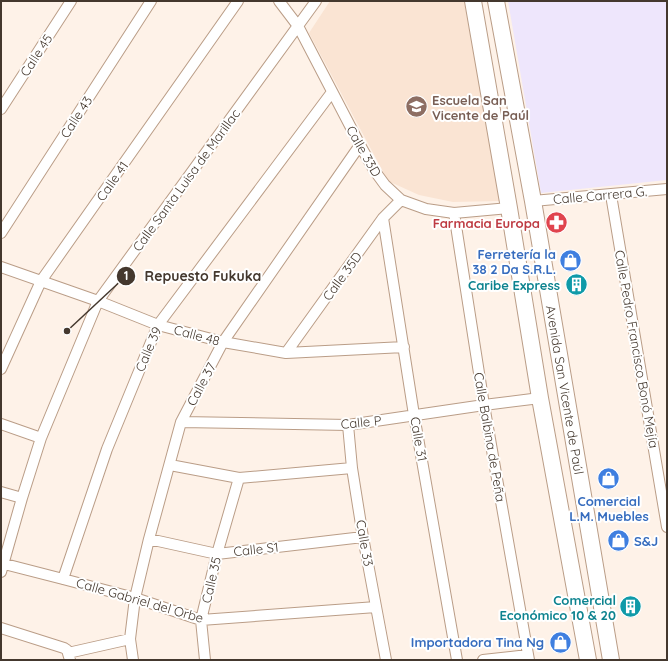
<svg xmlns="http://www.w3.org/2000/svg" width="668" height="661" viewBox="0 0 668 661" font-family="Quicksand,sans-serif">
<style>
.built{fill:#fae4d3}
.medical{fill:#eee6fc}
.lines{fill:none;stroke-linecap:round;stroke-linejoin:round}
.minor-casing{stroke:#ba9d87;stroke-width:12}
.primary-casing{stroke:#ba9d87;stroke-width:18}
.minor{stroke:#fff;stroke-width:10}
.primary{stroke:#fff;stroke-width:16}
.labels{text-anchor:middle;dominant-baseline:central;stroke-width:4;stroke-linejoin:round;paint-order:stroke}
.street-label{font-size:13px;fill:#44382e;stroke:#fff}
.education-label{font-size:13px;font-weight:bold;fill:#785e54;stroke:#fff;text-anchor:start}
.health-label{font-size:13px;font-weight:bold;fill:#be3a42;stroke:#fff;text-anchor:end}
.shop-label{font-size:13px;font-weight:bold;fill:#366cbe;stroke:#fff;text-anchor:end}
.culture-label{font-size:13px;font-weight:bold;fill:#0d838f;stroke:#fff;text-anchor:end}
.leader{fill:none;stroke:#44382e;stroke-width:1.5}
.callout-dot{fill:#44382e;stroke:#fff;stroke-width:1.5}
.mark-label{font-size:12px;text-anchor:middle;font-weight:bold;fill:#fff}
.callout-label{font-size:14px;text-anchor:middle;font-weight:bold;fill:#44382e;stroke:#fff;stroke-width:4;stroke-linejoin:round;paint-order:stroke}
</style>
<rect width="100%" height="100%" fill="#fef2e8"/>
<!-- built -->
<path class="built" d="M 330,1 L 464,1 L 500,201 L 453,202 L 419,195 L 388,181 L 309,33 Z"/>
<!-- medical -->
<path class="medical" d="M 508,1 L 667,1 L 667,180 L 541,193 Z"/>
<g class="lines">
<defs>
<path id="minor" d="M 279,1 L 298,26 L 360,145 L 374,170 L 385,185 L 401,200 L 426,209 L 454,213 L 509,208
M 1,109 L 71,1
M 611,195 L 667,527
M 533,201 L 667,189
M 454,213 L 484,405 L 529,660
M 383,218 L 414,415 L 457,660
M 1,233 L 151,1
M 1,267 L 98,301 L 158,325 L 223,342 L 286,353 L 404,347
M 286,353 L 383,218 L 401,200
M 1,369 L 41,281 L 238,1
M 181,422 L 348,425 L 484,405 L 540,398
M 1,424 L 41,438
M 348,425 L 352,468 L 363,537 L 386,660
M 170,465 L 239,478 L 352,468
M 1,492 L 22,498
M 149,539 L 217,554 L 363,537
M 1,563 L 63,579 L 135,598 L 201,620 L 376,607
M 1,572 L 22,498 L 41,438 L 98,301 L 316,1
M 63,579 L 107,449 L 158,325 L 332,92
M 1,628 L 64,648 L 67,650 L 70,660
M 68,653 L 130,639
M 133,660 L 130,639 L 135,598 L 149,539 L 181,422 L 223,342 L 360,145
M 205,660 L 201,620 L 217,554 L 239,478
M 483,660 L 528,655"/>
<g id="primary">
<path d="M 473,1 L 509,208 L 540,398 L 588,660"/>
<path id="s1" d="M 496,1 L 533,201 L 611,660"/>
</g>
</defs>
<!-- minor casing -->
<use href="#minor" class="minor-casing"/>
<!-- primary casing -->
<use href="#primary" class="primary-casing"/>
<!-- minor -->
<use href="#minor" class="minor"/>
<!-- primary -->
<use href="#primary" class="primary"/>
</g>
<!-- icons -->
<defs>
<symbol id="school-disc" viewBox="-11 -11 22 22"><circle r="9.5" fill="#8d6e63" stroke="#fff"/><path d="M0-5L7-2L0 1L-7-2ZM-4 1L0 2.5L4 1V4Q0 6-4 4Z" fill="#fff"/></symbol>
<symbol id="pharmacy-disc" viewBox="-11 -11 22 22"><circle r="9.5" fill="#e0444e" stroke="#fff"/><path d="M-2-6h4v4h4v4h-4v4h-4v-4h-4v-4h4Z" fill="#fff"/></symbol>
<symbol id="shop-disc" viewBox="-11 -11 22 22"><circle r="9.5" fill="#3f7fe0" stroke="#fff"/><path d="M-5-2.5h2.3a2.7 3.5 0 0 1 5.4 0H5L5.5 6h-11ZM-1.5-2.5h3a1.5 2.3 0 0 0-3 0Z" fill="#fff"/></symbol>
<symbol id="building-disc" viewBox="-11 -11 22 22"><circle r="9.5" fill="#0f9aa8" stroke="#fff"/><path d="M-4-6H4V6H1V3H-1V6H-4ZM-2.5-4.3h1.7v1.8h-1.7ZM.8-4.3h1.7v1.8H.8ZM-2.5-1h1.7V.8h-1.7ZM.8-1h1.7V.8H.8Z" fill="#fff"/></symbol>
</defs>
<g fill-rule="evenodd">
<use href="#school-disc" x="404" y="94" width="25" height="25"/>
<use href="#pharmacy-disc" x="544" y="210" width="25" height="25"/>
<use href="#shop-disc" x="558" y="248" width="25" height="25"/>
<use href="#building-disc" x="564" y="272" width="25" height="25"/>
<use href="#shop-disc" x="596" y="466" width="25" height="25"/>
<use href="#shop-disc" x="606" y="528" width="25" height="25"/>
<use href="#building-disc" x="618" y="594" width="25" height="25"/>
<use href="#shop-disc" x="548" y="630" width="25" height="25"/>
</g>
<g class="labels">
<!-- street labels -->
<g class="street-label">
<text transform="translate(36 55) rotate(-57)">Calle 45</text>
<text transform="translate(76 117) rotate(-57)">Calle 43</text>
<text transform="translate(364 151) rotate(60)">Calle 33D</text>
<text transform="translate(186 180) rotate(-54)">Calle Santa Luisa de Marillac</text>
<text transform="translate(112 181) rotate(-55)">Calle 41</text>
<text transform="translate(600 195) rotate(-5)">Calle Carrera G.</text>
<text transform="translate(342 276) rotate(-54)">Calle 35D</text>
<text transform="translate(197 335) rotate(15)">Calle 48</text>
<text transform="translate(148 349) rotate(-67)">Calle 39</text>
<text transform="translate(637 349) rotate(80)">Calle Pedro Francisco Bonó Mejía</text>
<text transform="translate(201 384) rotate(-62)">Calle 37</text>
<text stroke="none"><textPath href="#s1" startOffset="395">Avenida San Vicente de Paúl</textPath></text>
<text transform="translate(361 422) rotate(-6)">Calle P</text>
<text transform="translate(490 437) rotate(80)">Calle Balbina de Peña</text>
<text transform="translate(419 439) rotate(80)">Calle 31</text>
<text transform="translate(365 543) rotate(80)">Calle 33</text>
<text transform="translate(256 549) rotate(-6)">Calle S1</text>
<text transform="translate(211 580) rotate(-77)">Calle 35</text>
<text transform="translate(140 600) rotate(16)">Calle Gabriel del Orbe</text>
</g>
<!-- education labels -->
<g class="education-label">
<text x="432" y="100">Escuela San<tspan x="432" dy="15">Vicente de Paúl</tspan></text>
</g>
<!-- health labels -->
<g class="health-label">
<text x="540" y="223">Farmacia Europa</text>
</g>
<!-- shop labels -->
<g class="shop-label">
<text x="556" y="254">Ferretería la<tspan x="556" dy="15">38 2 Da S.R.L.</tspan></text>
<text x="609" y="501" text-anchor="middle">Comercial<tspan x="609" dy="15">L.M. Muebles</tspan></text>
<text x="634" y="541" text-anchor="start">S&amp;J</text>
<text x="544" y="642">Importadora Tina Ng</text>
</g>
<!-- culture labels -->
<g class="culture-label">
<text x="560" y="285">Caribe Express</text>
<text x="616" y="600">Comercial<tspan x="616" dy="15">Económico 10 &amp; 20</tspan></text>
</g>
</g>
<!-- callouts -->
<path class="leader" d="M67 331L126 276"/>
<g class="callout-dot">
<circle cx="67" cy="331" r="4"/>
<circle cx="126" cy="276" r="10"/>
</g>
<g class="mark-label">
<text x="126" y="280">1</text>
</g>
<g class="callout-label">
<text x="203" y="281">Repuesto Fukuka</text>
</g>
<!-- border -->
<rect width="668" height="661" fill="none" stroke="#44382e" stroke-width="4"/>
</svg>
